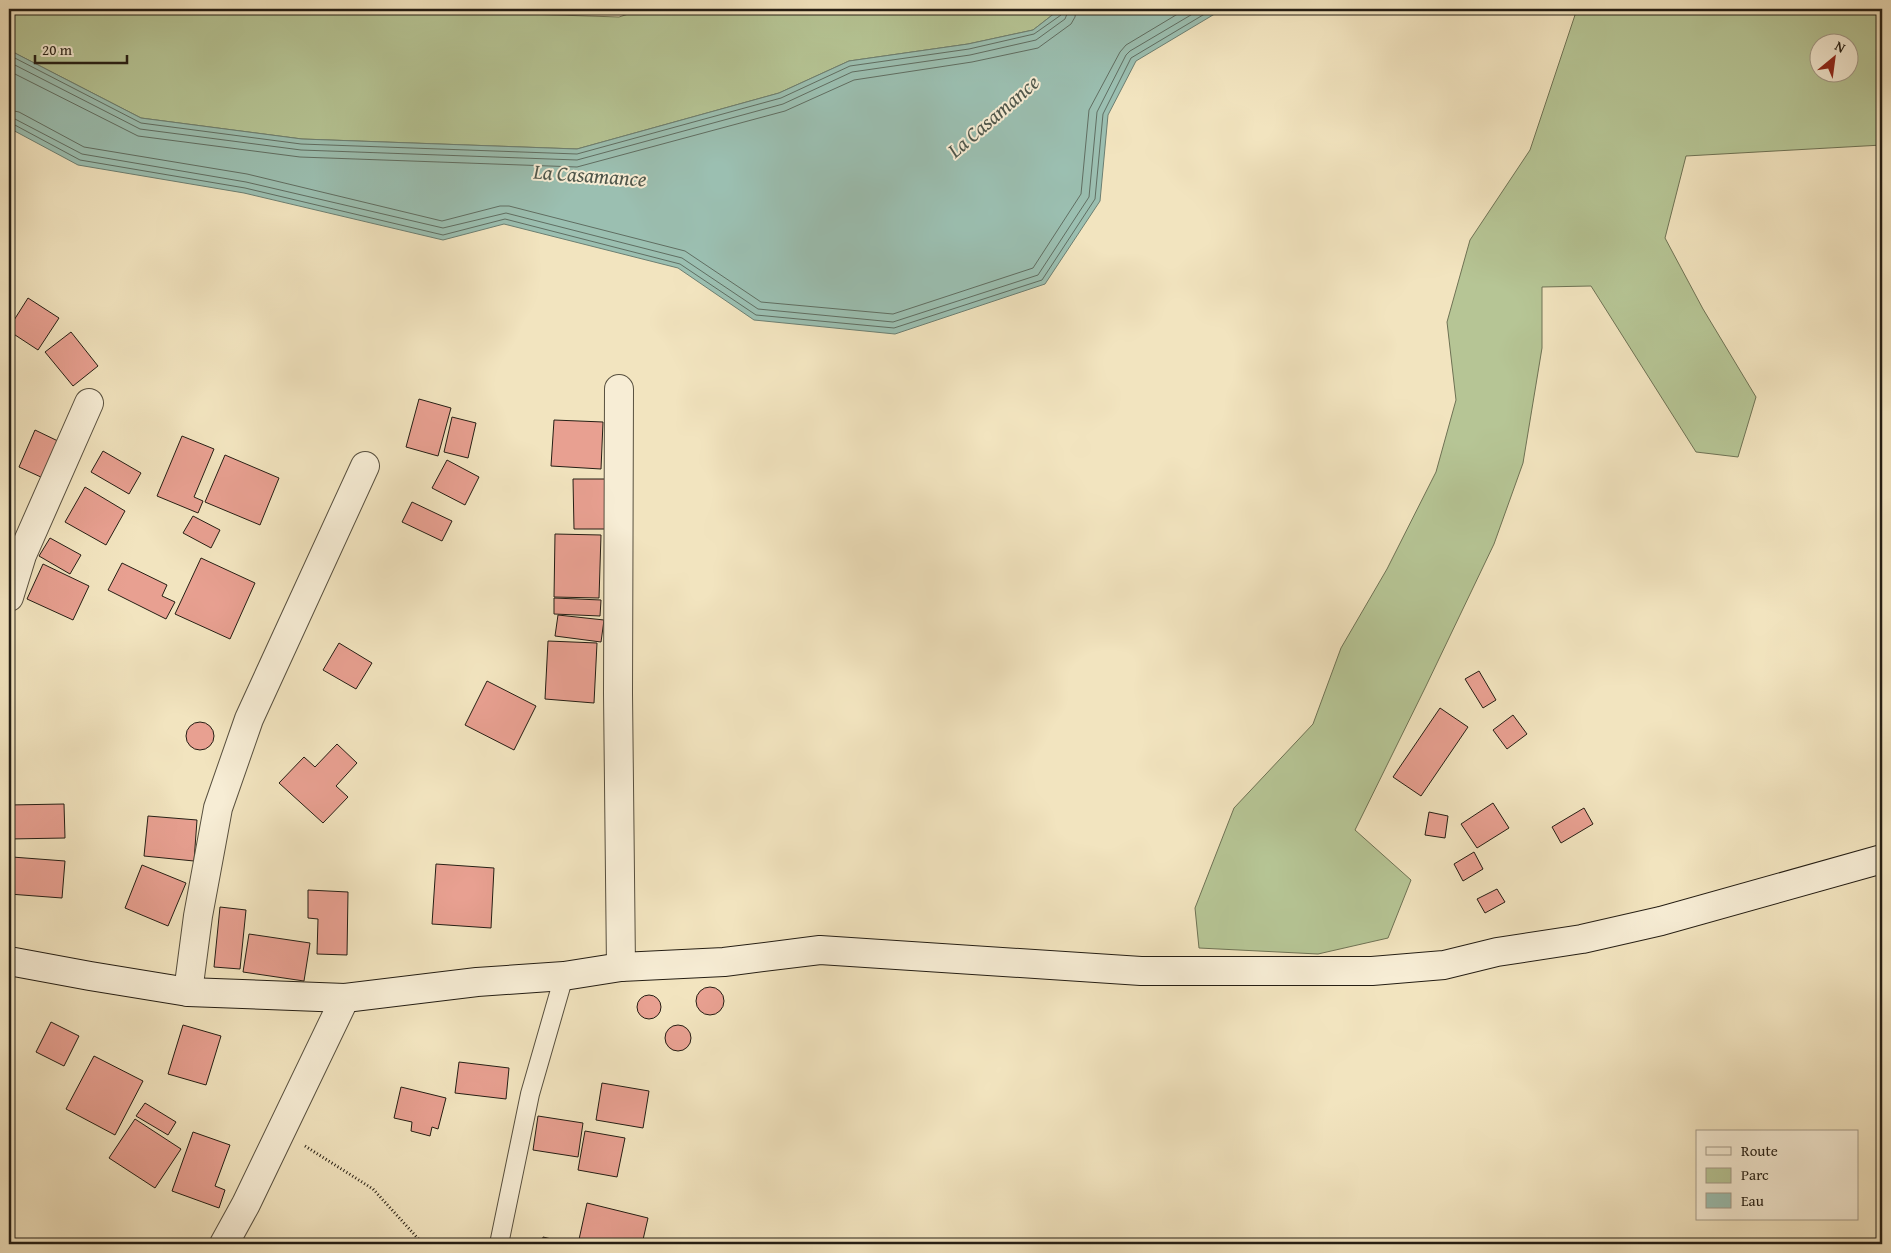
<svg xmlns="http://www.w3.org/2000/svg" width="1891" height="1253" viewBox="0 0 1891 1253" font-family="'Gentium Book Plus',serif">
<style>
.green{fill:#b6c595;stroke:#6e7254;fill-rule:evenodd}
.water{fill:#9bbfb1;stroke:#6c7f72}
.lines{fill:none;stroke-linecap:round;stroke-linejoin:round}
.shore{stroke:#606e62;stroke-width:1}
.building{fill:#e8a091;stroke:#251e14}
.lane-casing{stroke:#58503f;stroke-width:20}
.street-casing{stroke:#58503f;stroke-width:30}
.secondary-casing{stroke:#251e14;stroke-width:30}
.path{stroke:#251e14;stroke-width:3;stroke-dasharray:1 2.5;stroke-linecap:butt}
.lane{stroke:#f7edd5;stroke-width:18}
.street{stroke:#f7edd5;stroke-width:28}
.secondary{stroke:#f7edd5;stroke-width:28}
.labels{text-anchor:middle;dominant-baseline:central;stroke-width:4;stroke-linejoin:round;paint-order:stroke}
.water-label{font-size:21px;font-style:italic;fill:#4e564b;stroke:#f7edd5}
</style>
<rect width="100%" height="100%" fill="#f2e4bf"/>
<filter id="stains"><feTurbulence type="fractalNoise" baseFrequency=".004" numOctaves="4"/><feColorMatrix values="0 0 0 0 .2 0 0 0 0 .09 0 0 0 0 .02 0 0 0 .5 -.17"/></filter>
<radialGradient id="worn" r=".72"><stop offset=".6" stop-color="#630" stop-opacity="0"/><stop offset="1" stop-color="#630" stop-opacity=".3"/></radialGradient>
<!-- green -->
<path class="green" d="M 9,9 L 458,9 L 465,12 L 619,17 L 644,9 L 1060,9 L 1033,30 L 968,44 L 849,61 L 779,93 L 577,149 L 302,139 L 141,118 L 9,50 Z
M 1579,9 L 1882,9 L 1882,145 L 1686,156 L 1665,238 L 1703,309 L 1756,397 L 1738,457 L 1696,452 L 1591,286 L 1542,287 L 1542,348 L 1523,463 L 1494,544 L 1426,686 L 1355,830 L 1411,880 L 1388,938 L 1318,954 L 1199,948 L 1195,908 L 1234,808 L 1313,724 L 1341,648 L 1387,569 L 1436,472 L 1456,400 L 1447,322 L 1470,240 L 1530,150 L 1576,12 ZM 1818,42 L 1848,42 L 1848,72 L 1818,72 Z"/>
<!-- water -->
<path class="water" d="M 1060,9 L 1223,9 L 1136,61 L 1108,115 L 1100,201 L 1045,284 L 895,334 L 754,320 L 678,268 L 504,224 L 443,240 L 244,193 L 78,165 L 9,128 L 9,50 L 141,118 L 302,139 L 577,149 L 779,93 L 849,61 L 968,44 L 1033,30 Z"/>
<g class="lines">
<!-- shore -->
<path class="shore" d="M 9,55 L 141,123 L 301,144 L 577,154 L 781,98 L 850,66 L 969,49 L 1034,34 L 1061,15 L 1063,9
M 9,62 L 140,129 L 301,150 L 577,160 L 783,104 L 852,72 L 970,55 L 1036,40 L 1065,19 L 1069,9
M 9,71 L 138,136 L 300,157 L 577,167 L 785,111 L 854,80 L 972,62 L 1038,48 L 1071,24 L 1075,17 L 1076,9
M 9,110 L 19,112 L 84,147 L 247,174 L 442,221 L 500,206 L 509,206 L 685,251 L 761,302 L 893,314 L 1033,268 L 1081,194 L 1089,110 L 1120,52 L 1126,45 L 1186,9
M 9,118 L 15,119 L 82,154 L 246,182 L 443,228 L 506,213 L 682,258 L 758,309 L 893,322 L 1038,275 L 1089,197 L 1097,112 L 1126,55 L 1130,51 L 1201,9
M 9,124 L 13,124 L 80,160 L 245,188 L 443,235 L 505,219 L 680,264 L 756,315 L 894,328 L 1042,280 L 1095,199 L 1103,114 L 1131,58 L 1213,9"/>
</g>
<!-- building -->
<path class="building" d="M 28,298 L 59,318 L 38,350 L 9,331 L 9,328 Z
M 71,332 L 98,366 L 73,386 L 45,352 Z
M 419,399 L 451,408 L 438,456 L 406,447 Z
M 452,417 L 476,423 L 468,458 L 444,452 Z
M 554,420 L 603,422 L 601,469 L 551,466 Z
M 35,430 L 60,442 L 43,478 L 19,467 Z
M 182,436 L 214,449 L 194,497 L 203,501 L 198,513 L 157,496 Z
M 103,451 L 141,473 L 129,494 L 91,472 Z
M 225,455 L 279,478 L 260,525 L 205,502 Z
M 447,460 L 479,477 L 465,505 L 432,488 Z
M 573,479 L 605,479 L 605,529 L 574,529 Z
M 85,487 L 125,511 L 106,545 L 65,522 Z
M 412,502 L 452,521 L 442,541 L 402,522 Z
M 193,516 L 220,530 L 211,548 L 183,533 Z
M 555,534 L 601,535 L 599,598 L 554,597 Z
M 50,538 L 81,555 L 70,574 L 39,556 Z
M 201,558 L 255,583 L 230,639 L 175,614 Z
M 122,563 L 167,585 L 162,596 L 175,602 L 166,619 L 108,590 Z
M 43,564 L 89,586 L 73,620 L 27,599 Z
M 554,598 L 601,600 L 600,616 L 554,614 Z
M 558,615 L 604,620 L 601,642 L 555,636 Z
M 548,641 L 597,643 L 594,703 L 545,699 Z
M 339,643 L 372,663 L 356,689 L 323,670 Z
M 1479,671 L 1496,700 L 1483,708 L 1465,679 Z
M 487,681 L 536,706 L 514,750 L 465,725 Z
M 1440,708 L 1468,727 L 1421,796 L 1393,777 Z
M 1513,715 L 1527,734 L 1507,749 L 1493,730 Z
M186 736a14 14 0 1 1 28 0a14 14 0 1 1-28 0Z
M 337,744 L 357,763 L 336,786 L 348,797 L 323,823 L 279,783 L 304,757 L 315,767 Z
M 1493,803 L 1509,828 L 1477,848 L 1461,824 Z
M 64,804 L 65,838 L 9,839 L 9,805 Z
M 1584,808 L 1593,824 L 1561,843 L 1552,827 Z
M 1429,812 L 1448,816 L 1445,838 L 1425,835 Z
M 148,816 L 197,820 L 194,861 L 144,856 Z
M 1474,852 L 1483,869 L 1463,881 L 1454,864 Z
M 12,857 L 65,861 L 62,898 L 9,894 Z
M 436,864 L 494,868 L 491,928 L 432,924 Z
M 142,865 L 186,883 L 168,926 L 125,908 Z
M 1497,889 L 1505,902 L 1485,913 L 1477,899 Z
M 308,890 L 348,892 L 347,955 L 317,954 L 318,919 L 308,918 Z
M 220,907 L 246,910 L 240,969 L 214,967 Z
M 249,934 L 310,943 L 304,981 L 243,972 Z
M696 1001a14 14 0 1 1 28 0a14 14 0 1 1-28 0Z
M637 1007a12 12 0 1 1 24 0a12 12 0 1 1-24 0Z
M 51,1022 L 79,1036 L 64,1066 L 36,1052 Z
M665 1038a13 13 0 1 1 26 0a13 13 0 1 1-26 0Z
M 183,1025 L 221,1036 L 206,1085 L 168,1074 Z
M 94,1056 L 143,1081 L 115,1135 L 66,1109 Z
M 459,1062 L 509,1068 L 506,1099 L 455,1093 Z
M 602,1083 L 649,1091 L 643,1128 L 596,1120 Z
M 401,1087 L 446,1098 L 438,1129 L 432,1127 L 430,1136 L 411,1131 L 412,1122 L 394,1118 Z
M 145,1103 L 176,1122 L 168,1135 L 136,1116 Z
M 538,1116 L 583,1123 L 578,1157 L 533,1150 Z
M 135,1119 L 181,1149 L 155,1188 L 109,1158 Z
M 585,1131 L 625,1138 L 617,1177 L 578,1170 Z
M 193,1132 L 230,1145 L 215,1186 L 225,1190 L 219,1208 L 172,1191 Z
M 587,1203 L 648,1218 L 642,1244 L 578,1244 Z
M 543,1237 L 560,1241 L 560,1244 L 542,1244 Z"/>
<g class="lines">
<defs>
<path id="lane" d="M 499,1244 L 530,1094 L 564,976"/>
<path id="street" d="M 619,389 L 618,693 L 621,967
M 9,597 L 22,555 L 89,403
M 188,992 L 198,916 L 218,808 L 249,719 L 365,466
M 224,1244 L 246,1204 L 345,998"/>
<path id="secondary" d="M 9,961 L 90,976 L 188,992 L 345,998 L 477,982 L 564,976 L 621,967 L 724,962 L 820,950 L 1141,971 L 1372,971 L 1444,965 L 1497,952 L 1582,939 L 1661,921 L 1882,859"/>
</defs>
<!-- lane casing -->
<use href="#lane" class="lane-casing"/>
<!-- street casing -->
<use href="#street" class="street-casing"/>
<!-- secondary casing -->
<use href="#secondary" class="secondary-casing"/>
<!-- path -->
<path class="path" d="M 305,1146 L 373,1189 L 423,1244"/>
<!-- lane -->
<use href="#lane" class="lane"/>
<!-- street -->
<use href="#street" class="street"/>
<!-- secondary -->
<use href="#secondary" class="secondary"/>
</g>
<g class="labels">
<!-- water labels -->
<g class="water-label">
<text transform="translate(993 116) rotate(-41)">La Casamance</text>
<text transform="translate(590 175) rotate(4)">La Casamance</text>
</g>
</g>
<!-- margin -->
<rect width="1891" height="1253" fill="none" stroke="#f2e4bf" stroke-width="30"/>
<rect x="10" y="10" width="1871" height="1233" fill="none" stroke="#251e14" stroke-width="2.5"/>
<rect x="15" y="15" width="1861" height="1223" fill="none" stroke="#251e14"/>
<!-- legend -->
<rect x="1696" y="1130" width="162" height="90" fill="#f7edd5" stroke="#a39a88"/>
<rect x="1706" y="1147" width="25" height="8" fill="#f7edd5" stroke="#a39a88"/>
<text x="1741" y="1156" font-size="15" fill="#251e14">Route</text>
<rect x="1706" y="1168" width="25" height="15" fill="#b6c595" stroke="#a39a88"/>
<text x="1741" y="1180" font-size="15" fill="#251e14">Parc</text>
<rect x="1706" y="1193" width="25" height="15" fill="#9bbfb1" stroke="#a39a88"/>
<text x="1741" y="1206" font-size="15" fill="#251e14">Eau</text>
<!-- north arrow -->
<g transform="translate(1834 58) rotate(29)"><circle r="24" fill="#f7edd5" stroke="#a39a88"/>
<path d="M0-4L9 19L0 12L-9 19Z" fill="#8f2418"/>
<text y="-8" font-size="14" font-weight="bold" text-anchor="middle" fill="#251e14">N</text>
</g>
<!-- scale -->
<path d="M35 55v8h92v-8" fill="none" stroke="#251e14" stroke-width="2.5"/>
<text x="42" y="55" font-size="15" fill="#251e14" stroke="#f7edd5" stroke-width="4" paint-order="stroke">20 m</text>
<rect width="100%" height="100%" filter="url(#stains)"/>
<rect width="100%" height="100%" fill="url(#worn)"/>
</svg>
